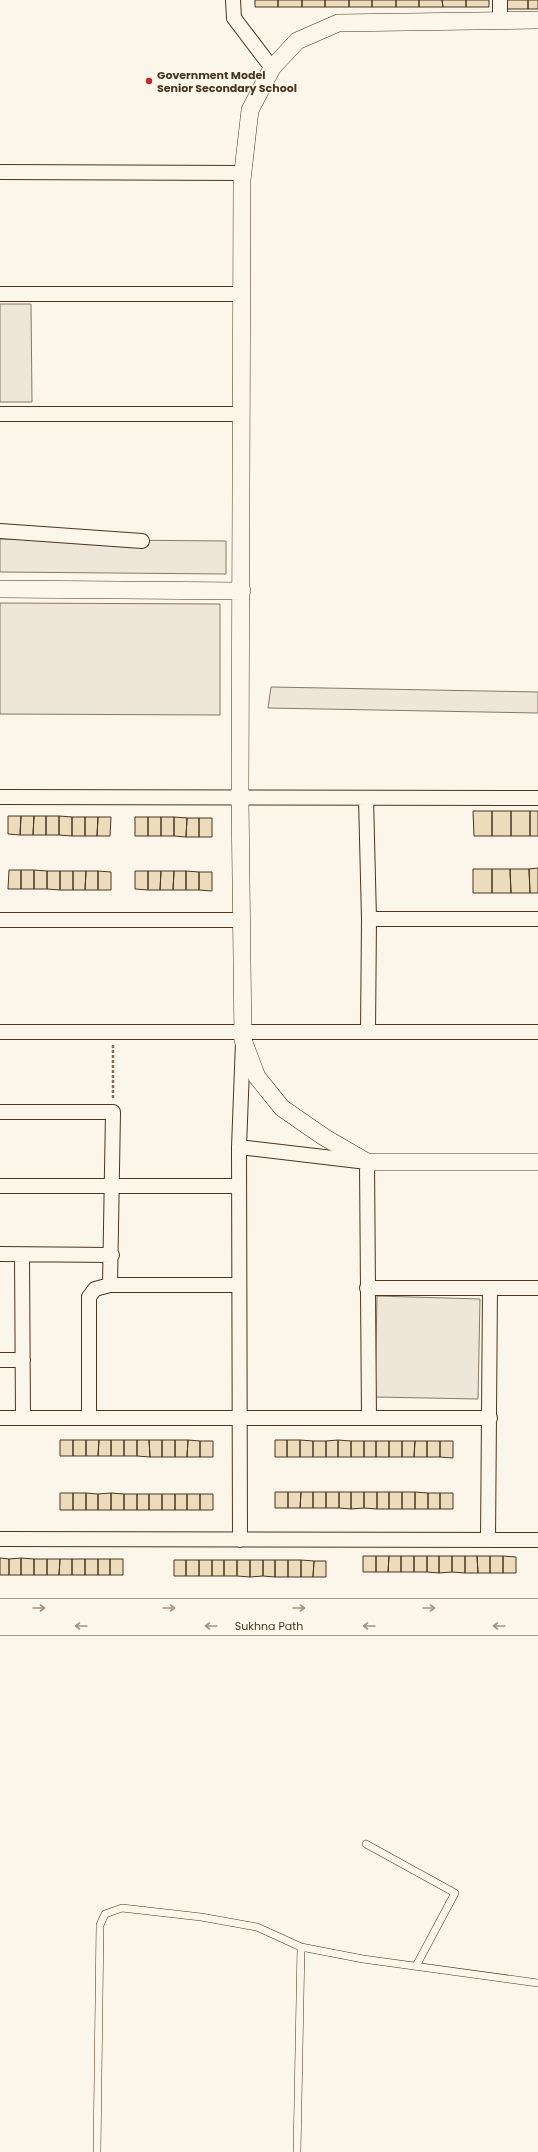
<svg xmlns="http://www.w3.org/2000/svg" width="538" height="2152" viewBox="0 0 538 2152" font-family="Poppins,sans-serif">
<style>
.green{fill:#ede6d9;stroke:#887966}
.building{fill:#ecdcbc;stroke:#4a3520}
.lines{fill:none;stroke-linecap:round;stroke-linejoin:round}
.service-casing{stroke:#4a3520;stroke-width:8}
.minor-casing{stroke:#4a3520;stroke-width:16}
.tertiary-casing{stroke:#4a3520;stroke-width:18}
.secondary-casing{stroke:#4a3520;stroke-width:20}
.path{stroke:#7f6f5c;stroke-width:2.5;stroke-dasharray:3 2;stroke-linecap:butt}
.service{stroke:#fbf6e9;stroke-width:7}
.minor{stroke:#fbf6e9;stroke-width:14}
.tertiary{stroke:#fbf6e9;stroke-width:17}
.secondary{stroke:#fbf6e9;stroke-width:19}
.oneway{stroke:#a29684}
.poi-dot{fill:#c62828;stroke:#fbf6e9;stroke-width:1.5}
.labels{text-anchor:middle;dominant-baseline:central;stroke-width:3;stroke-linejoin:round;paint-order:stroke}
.poi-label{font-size:11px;font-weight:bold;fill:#4a3520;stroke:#fbf6e9;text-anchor:start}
.street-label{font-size:11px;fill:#4a3520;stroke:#fbf6e9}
</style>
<rect width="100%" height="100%" fill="#fbf6e9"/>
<!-- green -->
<path class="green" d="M 0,304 L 31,304 L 32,402 L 0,402 Z
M 0,539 L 226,541 L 226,574 L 0,572 Z
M 0,603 L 220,604 L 220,715 L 0,714 Z
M 271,687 L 538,692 L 538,713 L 268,708 Z
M 377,1296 L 480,1299 L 478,1399 L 375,1397 Z"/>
<!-- building -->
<path class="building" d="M 255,0 L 278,0 L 278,7 L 255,7 Z
M 278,0 L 302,0 L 302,7 L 278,7 Z
M 302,0 L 325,0 L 325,7 L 302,7 Z
M 325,0 L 349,0 L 349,7 L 325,7 Z
M 349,0 L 372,0 L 372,7 L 349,7 Z
M 372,0 L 396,0 L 396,7 L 372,7 Z
M 396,0 L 419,0 L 419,7 L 396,7 Z
M 419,0 L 442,0 L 443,7 L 419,7 Z
M 442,0 L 466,0 L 466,7 L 443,7 Z
M 466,0 L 489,0 L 489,7 L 466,7 Z
M 504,0 L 528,0 L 528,9 L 505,9 Z
M 528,0 L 538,0 L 538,9 L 528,9 Z
M 473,811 L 492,811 L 492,836 L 474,836 Z
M 492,811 L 511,811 L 511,836 L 492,836 Z
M 511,811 L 530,811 L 530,836 L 511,836 Z
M 530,811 L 538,811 L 538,836 L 530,836 Z
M 8,816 L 21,816 L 20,835 L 8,834 Z
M 21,816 L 34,816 L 33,835 L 20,835 Z
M 34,816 L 46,816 L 46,835 L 33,835 Z
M 46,816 L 59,816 L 59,835 L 46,835 Z
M 59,816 L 72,817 L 72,836 L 59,835 Z
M 72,817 L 85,817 L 85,836 L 72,836 Z
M 85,817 L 98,817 L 97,836 L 85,836 Z
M 98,817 L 111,817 L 110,836 L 97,836 Z
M 135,817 L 148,817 L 148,836 L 135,836 Z
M 148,817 L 161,817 L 161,836 L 148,836 Z
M 161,817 L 174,817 L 174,836 L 161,836 Z
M 174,817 L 187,818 L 186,837 L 174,836 Z
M 187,818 L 199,818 L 199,837 L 186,837 Z
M 199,818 L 212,818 L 212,837 L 199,837 Z
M 538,868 L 538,893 L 530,893 L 529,869 Z
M 473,869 L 492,869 L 492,893 L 473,893 Z
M 492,869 L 510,869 L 511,893 L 492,893 Z
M 510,869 L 529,869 L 530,893 L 511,893 Z
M 9,870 L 21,870 L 21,889 L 8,889 Z
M 21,870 L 34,870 L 34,889 L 21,889 Z
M 34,870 L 47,871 L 47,889 L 34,889 Z
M 47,871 L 60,871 L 60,890 L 47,889 Z
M 60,871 L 73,871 L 73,890 L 60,890 Z
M 73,871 L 86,871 L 85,890 L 73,890 Z
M 86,871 L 98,871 L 98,890 L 85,890 Z
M 98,871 L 111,872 L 111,890 L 98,890 Z
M 135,871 L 148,871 L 148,890 L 135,889 Z
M 148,871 L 161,871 L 160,890 L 148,890 Z
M 161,871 L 174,871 L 173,890 L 160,890 Z
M 174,871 L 186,871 L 186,890 L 173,890 Z
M 186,871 L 199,872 L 199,890 L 186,890 Z
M 199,872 L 212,872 L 212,891 L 199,890 Z
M 60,1440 L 73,1440 L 73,1456 L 60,1456 Z
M 73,1440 L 86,1440 L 86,1456 L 73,1456 Z
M 86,1440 L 99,1440 L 98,1456 L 86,1456 Z
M 99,1440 L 111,1440 L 111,1456 L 98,1456 Z
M 111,1440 L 124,1440 L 124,1456 L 111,1456 Z
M 124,1440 L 137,1440 L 137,1456 L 124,1456 Z
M 137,1440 L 149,1440 L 150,1457 L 137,1456 Z
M 149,1440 L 162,1440 L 162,1457 L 150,1457 Z
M 162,1440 L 175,1440 L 175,1457 L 162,1457 Z
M 175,1440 L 188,1440 L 187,1457 L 175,1457 Z
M 188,1440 L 200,1441 L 200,1457 L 187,1457 Z
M 275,1440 L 287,1440 L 287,1457 L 275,1457 Z
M 287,1440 L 300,1440 L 300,1457 L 287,1457 Z
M 300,1440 L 313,1441 L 313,1457 L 300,1457 Z
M 338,1440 L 338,1457 L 326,1457 L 326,1441 Z
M 338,1440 L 351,1441 L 351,1457 L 338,1457 Z
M 200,1441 L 213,1441 L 213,1457 L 200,1457 Z
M 313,1441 L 326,1441 L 326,1457 L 313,1457 Z
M 351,1441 L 364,1441 L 364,1457 L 351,1457 Z
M 364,1441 L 376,1441 L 376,1457 L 364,1457 Z
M 376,1441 L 389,1441 L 389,1457 L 376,1457 Z
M 389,1441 L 402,1441 L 402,1457 L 389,1457 Z
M 402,1441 L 415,1441 L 414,1457 L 402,1457 Z
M 415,1441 L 427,1441 L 427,1457 L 414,1457 Z
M 427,1441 L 440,1441 L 440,1457 L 427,1457 Z
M 440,1441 L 453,1441 L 453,1458 L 440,1457 Z
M 275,1492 L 288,1492 L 288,1508 L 275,1508 Z
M 288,1492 L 301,1492 L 300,1508 L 288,1508 Z
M 301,1492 L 313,1492 L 313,1508 L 300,1508 Z
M 313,1492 L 326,1492 L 326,1508 L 313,1508 Z
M 326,1492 L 339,1492 L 339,1508 L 326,1508 Z
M 339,1492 L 351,1492 L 351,1509 L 339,1508 Z
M 351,1492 L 364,1492 L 364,1508 L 351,1509 Z
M 364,1492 L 377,1492 L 377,1509 L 364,1508 Z
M 377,1492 L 389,1492 L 389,1509 L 377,1509 Z
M 389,1492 L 402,1492 L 402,1509 L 389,1509 Z
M 402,1492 L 415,1492 L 415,1509 L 402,1509 Z
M 415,1492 L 428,1493 L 428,1509 L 415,1509 Z
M 60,1493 L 73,1493 L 73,1510 L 60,1510 Z
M 73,1493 L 86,1493 L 86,1510 L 73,1510 Z
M 86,1493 L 98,1494 L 98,1510 L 86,1510 Z
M 111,1493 L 124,1494 L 124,1510 L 111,1510 Z
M 111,1493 L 111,1510 L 98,1510 L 98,1494 Z
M 428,1493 L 440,1493 L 440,1509 L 428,1509 Z
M 440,1493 L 453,1493 L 453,1509 L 440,1509 Z
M 124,1494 L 137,1494 L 137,1510 L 124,1510 Z
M 137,1494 L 149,1494 L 149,1510 L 137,1510 Z
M 149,1494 L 162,1494 L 162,1510 L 149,1510 Z
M 162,1494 L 175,1494 L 175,1510 L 162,1510 Z
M 175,1494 L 187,1494 L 187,1510 L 175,1510 Z
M 187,1494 L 200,1494 L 200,1510 L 187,1510 Z
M 200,1494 L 213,1494 L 213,1510 L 200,1510 Z
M 363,1556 L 376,1556 L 376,1572 L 363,1572 Z
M 376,1556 L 389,1556 L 388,1572 L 376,1572 Z
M 389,1556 L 401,1556 L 401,1572 L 388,1572 Z
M 401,1556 L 414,1556 L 414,1572 L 401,1572 Z
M 414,1556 L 427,1556 L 427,1572 L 414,1572 Z
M 427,1556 L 439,1556 L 439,1573 L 427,1572 Z
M 439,1556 L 452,1556 L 452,1572 L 439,1573 Z
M 452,1556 L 465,1556 L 465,1573 L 452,1572 Z
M 465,1556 L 477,1556 L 478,1573 L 465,1573 Z
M 477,1556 L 490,1556 L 490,1573 L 478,1573 Z
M 490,1556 L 503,1556 L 503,1573 L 490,1573 Z
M 503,1556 L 516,1557 L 516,1573 L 503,1573 Z
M 0,1558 L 9,1559 L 9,1575 L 0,1575 Z
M 21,1558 L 21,1575 L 9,1575 L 9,1559 Z
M 21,1558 L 34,1559 L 34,1575 L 21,1575 Z
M 34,1559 L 47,1559 L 47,1575 L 34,1575 Z
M 47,1559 L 60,1559 L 59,1575 L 47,1575 Z
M 60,1559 L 72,1559 L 72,1575 L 59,1575 Z
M 72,1559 L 85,1559 L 85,1575 L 72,1575 Z
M 85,1559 L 98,1559 L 98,1575 L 85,1575 Z
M 98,1559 L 110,1559 L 110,1575 L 98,1575 Z
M 110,1559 L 123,1559 L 123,1575 L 110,1575 Z
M 174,1560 L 186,1560 L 186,1576 L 174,1576 Z
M 186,1560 L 199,1560 L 199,1576 L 186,1576 Z
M 199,1560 L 212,1560 L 212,1576 L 199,1576 Z
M 212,1560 L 224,1560 L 224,1576 L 212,1576 Z
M 224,1560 L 237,1560 L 237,1576 L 224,1576 Z
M 237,1560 L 250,1560 L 250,1577 L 237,1576 Z
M 250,1560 L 263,1560 L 263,1576 L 250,1577 Z
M 263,1560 L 275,1560 L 275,1577 L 263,1576 Z
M 275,1560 L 288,1560 L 288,1577 L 275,1577 Z
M 288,1560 L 301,1560 L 301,1577 L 288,1577 Z
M 301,1560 L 314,1561 L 313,1577 L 301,1577 Z
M 314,1561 L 326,1561 L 326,1577 L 313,1577 Z"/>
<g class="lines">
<defs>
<path id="service" d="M 366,1844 L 455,1893 L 416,1966
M 97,2152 L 100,1925 L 105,1914 L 122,1908 L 201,1917 L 257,1927 L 301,1947 L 363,1959 L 538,1983
M 297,2152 L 301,1947"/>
<path id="minor" d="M 233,0 L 234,18 L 272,68
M 500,0 L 500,21
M 0,172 L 243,173
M 0,294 L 242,294
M 0,414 L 242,414
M 0,531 L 142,541
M 0,797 L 538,798
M 366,798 L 369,919 L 368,1032
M 369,919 L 538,919
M 0,920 L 241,920
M 0,1032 L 538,1032
M 0,1112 L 113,1112 L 110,1285
M 239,1147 L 367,1162 L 369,1418
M 0,1186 L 239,1186
M 0,1254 L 112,1255
M 22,1255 L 23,1418
M 367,1288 L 538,1288
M 0,1360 L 23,1360
M 0,1418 L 490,1418
M 89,1418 L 89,1297 L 95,1289 L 110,1285 L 239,1285
M 0,1539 L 538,1540
M 240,1540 L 239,1147 L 243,1042
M 488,1540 L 490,1288"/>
<path id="tertiary" d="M 538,20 L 338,23 L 297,41 L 272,68 L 250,110 L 242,180 L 240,798 L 243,1040 L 257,1077 L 282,1108 L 324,1137 L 367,1162 L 538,1162
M 0,589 L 242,591"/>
<g id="secondary">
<path d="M 0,1608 L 538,1608"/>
<path id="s1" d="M 0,1626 L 538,1626"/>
</g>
</defs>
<!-- service casing -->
<use href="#service" class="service-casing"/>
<!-- minor casing -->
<use href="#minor" class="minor-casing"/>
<!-- tertiary casing -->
<use href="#tertiary" class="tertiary-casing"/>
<!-- secondary casing -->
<use href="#secondary" class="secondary-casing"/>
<!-- path -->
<path class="path" d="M 113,1098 L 113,1045"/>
<!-- service -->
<use href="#service" class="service"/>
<!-- minor -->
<use href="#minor" class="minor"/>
<!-- tertiary -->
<use href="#tertiary" class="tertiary"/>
<!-- secondary -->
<use href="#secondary" class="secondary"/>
</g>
<!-- one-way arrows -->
<defs><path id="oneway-shaft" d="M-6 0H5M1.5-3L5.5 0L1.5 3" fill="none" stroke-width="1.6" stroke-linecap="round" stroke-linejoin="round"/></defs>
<g class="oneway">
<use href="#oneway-shaft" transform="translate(39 1608)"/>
<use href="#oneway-shaft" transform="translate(169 1608)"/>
<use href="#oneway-shaft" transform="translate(299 1608)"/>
<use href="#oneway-shaft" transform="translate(429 1608)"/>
<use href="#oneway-shaft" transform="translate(81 1626) rotate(180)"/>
<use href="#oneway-shaft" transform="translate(211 1626) rotate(180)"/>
<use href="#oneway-shaft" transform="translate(369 1626) rotate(180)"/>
<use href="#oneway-shaft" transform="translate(499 1626) rotate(180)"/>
</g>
<!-- markers -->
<circle class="poi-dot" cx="149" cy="81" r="4"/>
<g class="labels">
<!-- poi labels -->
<g class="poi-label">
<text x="157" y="75">Government Model<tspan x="157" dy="13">Senior Secondary School</tspan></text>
</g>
<!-- street labels -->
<g class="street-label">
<text stroke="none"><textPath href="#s1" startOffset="269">Sukhna Path</textPath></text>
</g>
</g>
</svg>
